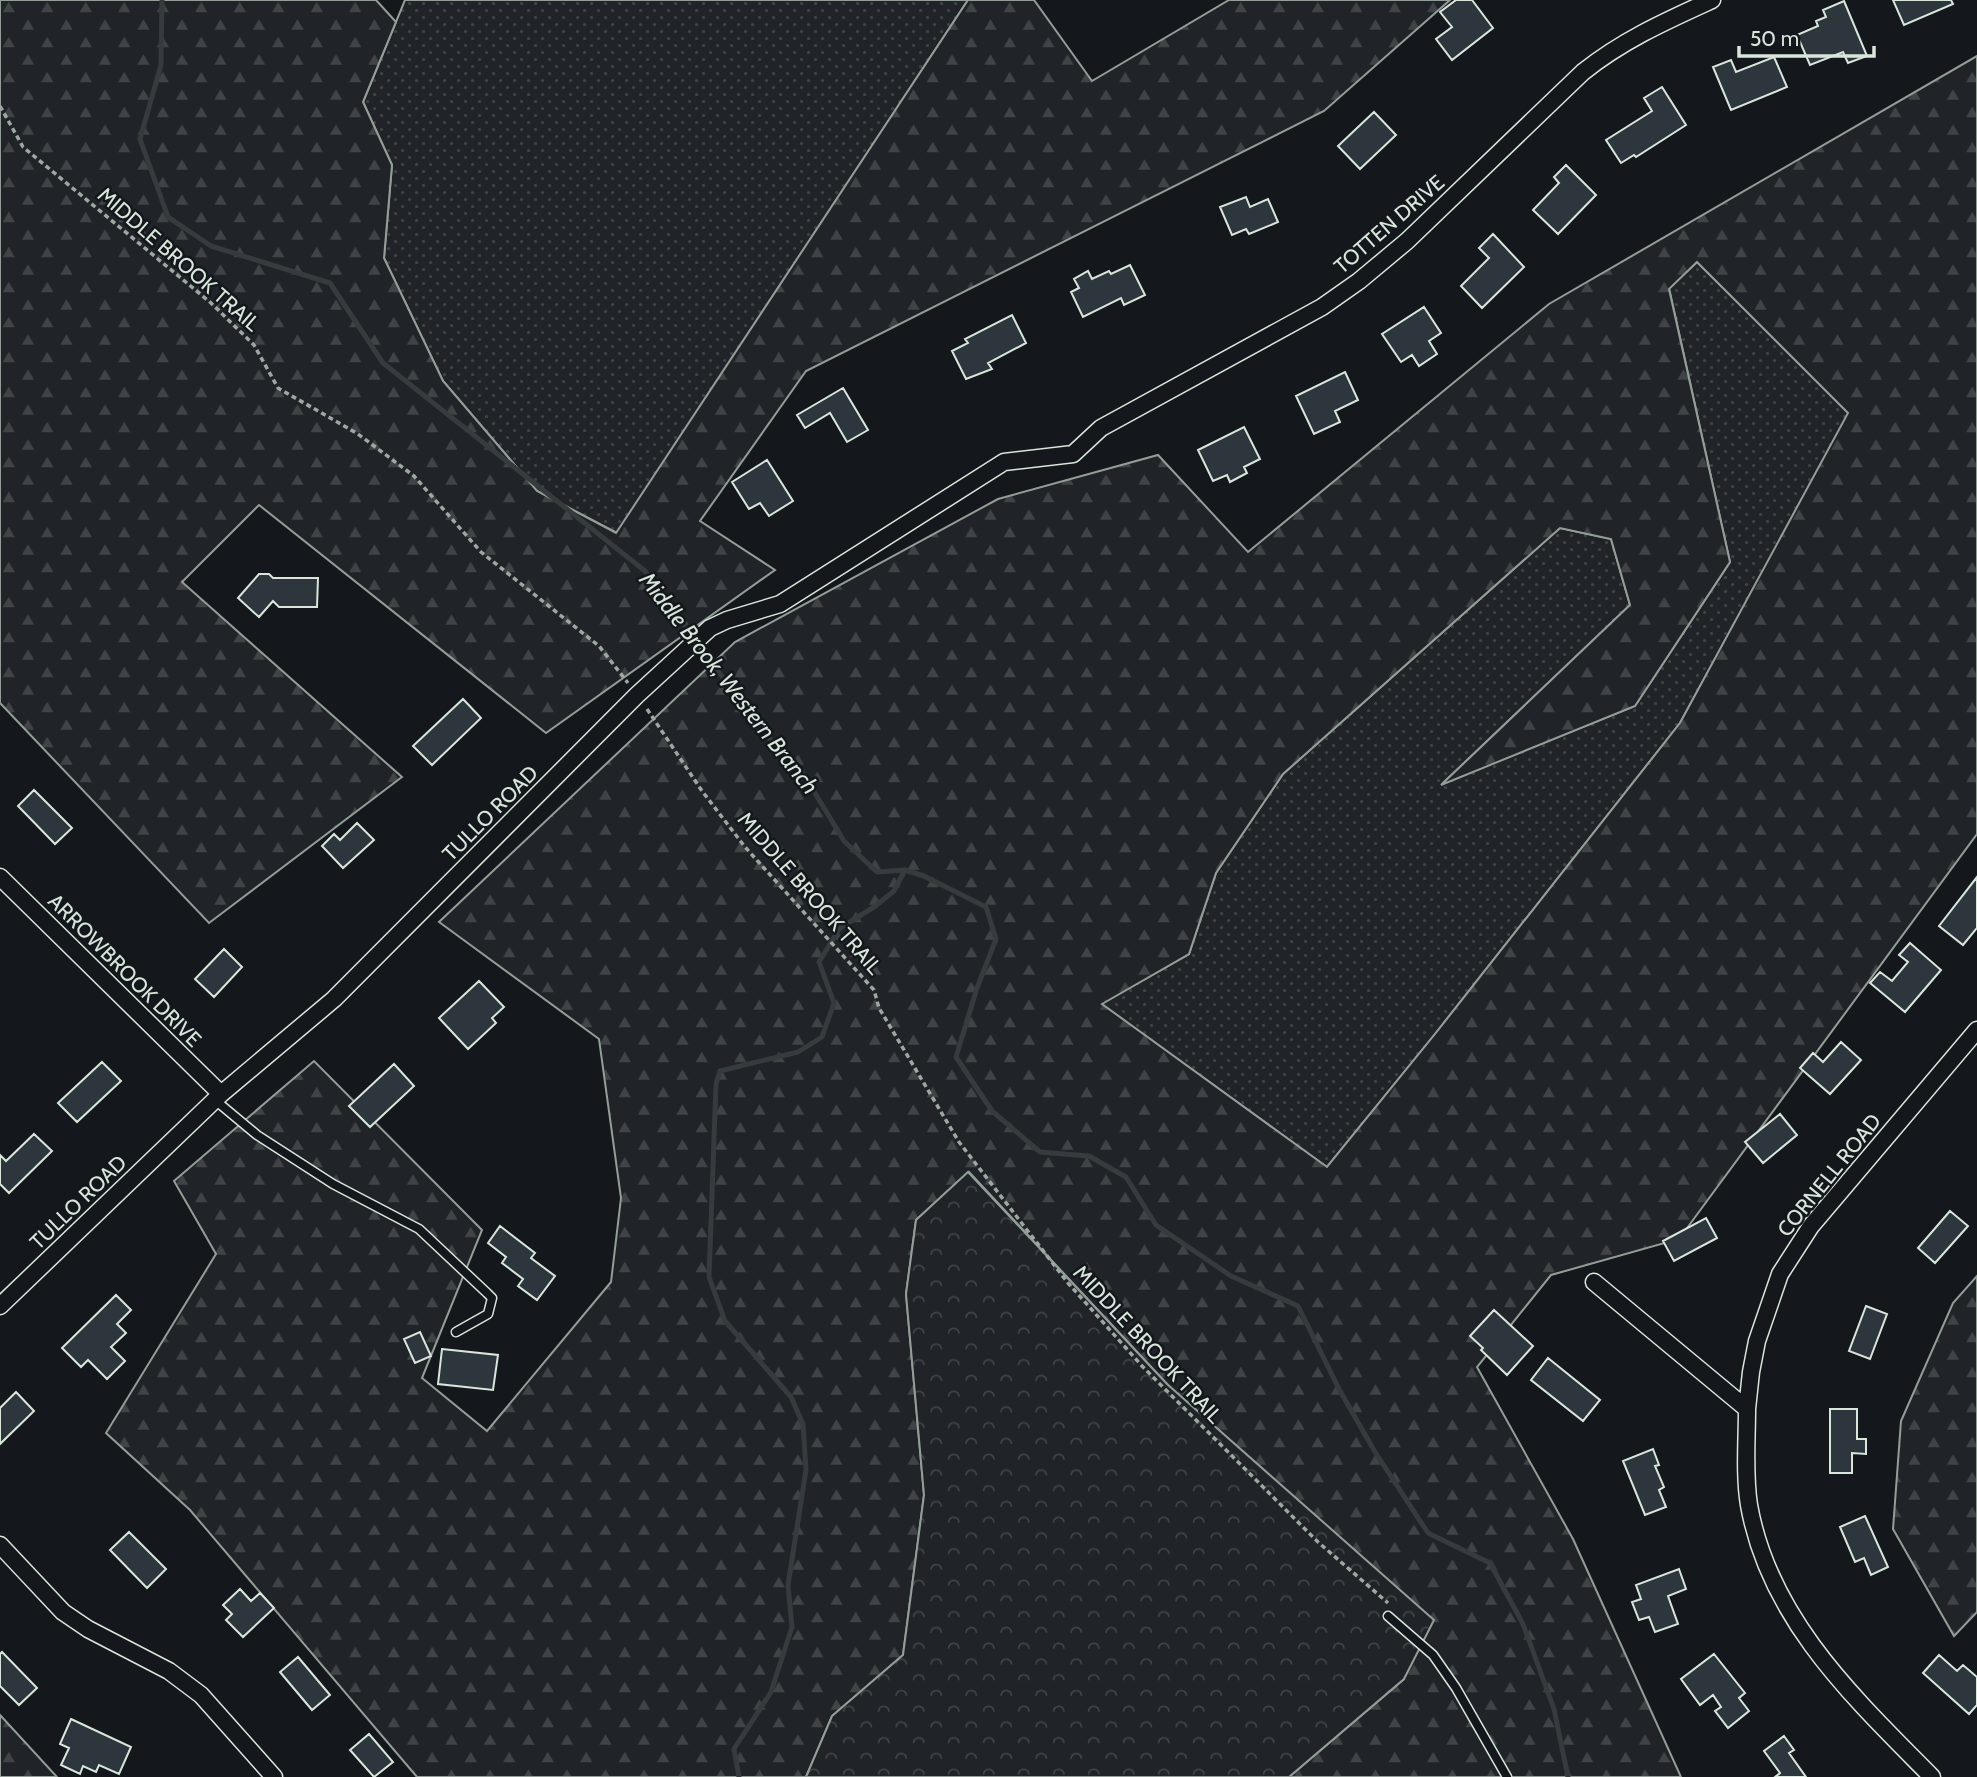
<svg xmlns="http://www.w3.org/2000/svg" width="1977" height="1777" viewBox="0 0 1977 1777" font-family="Cabin,sans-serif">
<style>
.grass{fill:url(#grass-dots);stroke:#939e99;stroke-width:2}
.forest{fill:url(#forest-firs);stroke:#939e99;stroke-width:2;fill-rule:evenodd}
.park{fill:url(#park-crowns);stroke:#939e99;stroke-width:2}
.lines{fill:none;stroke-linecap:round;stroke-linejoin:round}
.stream{stroke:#363b3e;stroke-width:5}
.building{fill:#2c363c;stroke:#d8e6dc;stroke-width:2}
.lane-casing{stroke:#d8e6dc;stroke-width:11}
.street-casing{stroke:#d8e6dc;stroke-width:19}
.path{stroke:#9da8a2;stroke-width:3.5;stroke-dasharray:5 3.5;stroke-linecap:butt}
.lane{stroke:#14181c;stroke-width:8}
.street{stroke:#14181c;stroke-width:16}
.labels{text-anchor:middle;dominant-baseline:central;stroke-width:5;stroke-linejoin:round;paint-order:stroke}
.street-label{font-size:21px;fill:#d8e6dc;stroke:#14181c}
.water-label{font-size:23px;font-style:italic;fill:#d8e6dc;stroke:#14181c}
</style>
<defs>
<pattern id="grass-dots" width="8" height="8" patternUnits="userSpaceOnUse" patternTransform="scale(1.75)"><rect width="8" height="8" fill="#202428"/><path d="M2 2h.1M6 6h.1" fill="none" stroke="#404447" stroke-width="1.8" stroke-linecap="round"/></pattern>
<pattern id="forest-firs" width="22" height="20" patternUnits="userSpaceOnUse" patternTransform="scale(1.75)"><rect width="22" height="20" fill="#202428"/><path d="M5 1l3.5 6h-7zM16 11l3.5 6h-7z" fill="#404447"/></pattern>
<pattern id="park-crowns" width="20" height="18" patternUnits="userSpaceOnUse" patternTransform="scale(1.75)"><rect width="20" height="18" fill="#202428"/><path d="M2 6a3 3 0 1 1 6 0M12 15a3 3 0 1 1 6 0" fill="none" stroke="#404447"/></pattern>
</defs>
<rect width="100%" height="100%" fill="#14181c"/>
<!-- grass -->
<path class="grass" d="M 405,0 L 968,0 L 617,533 L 537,491 L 443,381 L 384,258 L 392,165 L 363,102 Z
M 1697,262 L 1849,413 L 1680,723 L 1435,1034 L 1327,1167 L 1101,1004 L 1189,954 L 1216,873 L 1283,774 L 1560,528 L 1611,539 L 1630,605 L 1443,783 L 1635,706 L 1730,562 L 1669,288 Z"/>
<!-- forest -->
<path class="forest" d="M 0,0 L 376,0 L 396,22 L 363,102 L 392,165 L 384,258 L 443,381 L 537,491 L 616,533 L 968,0 L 1034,0 L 1092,81 L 1229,0 L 1450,0 L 1324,111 L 806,371 L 700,521 L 775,570 L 546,733 L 259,505 L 182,582 L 402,777 L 209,923 L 0,703 Z
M 1977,56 L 1977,834 L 1679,1239 L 1551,1275 L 1477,1367 L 1573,1539 L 1681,1777 L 1289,1777 L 1404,1679 L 1167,1384 L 969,1172 L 916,1220 L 906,1294 L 924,1495 L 903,1655 L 832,1716 L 806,1777 L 417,1777 L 190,1510 L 106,1433 L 216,1254 L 174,1181 L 314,1061 L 482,1230 L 422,1378 L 487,1431 L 611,1282 L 621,1198 L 599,1039 L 439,922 L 735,642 L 998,499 L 1158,455 L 1248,552 L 1549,304 ZM 1697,262 L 1848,413 L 1680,723 L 1435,1034 L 1327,1167 L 1102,1004 L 1189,954 L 1216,873 L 1283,774 L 1560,528 L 1611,539 L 1630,605 L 1441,785 L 1635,706 L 1730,562 L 1669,289 Z
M 1977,1276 L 1977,1612 L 1954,1636 L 1893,1529 L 1901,1421 L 1953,1303 Z
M 0,1715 L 57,1777 L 0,1777 Z"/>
<!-- park -->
<path class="park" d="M 968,1172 L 1167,1384 L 1434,1620 L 1404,1679 L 1289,1777 L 806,1777 L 832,1716 L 903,1655 L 924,1495 L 906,1294 L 916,1220 Z"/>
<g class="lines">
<!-- stream -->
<path class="stream" d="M 162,0 L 161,65 L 140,139 L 168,217 L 211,246 L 330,283 L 383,363 L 645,571 L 761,730 L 801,770 L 844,841 L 877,872 L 905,870 L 924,876 L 986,907 L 996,939 L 977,988 L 956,1057 L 992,1111 L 1040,1152 L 1089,1156 L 1126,1177 L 1156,1225 L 1231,1276 L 1298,1306 L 1339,1389 L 1375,1452 L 1428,1533 L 1490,1563 L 1523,1624 L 1554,1709 L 1568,1777
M 739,1777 L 734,1749 L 771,1692 L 792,1627 L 788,1585 L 806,1470 L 803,1424 L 791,1397 L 725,1321 L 709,1277 L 716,1084 L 720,1071 L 798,1052 L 822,1037 L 834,1003 L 819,962 L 840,928 L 874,907 L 894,891 L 905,870"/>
</g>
<!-- building -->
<path class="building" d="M 1456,0 L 1472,0 L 1493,28 L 1452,60 L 1436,39 L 1452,27 L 1440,12 Z
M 1893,0 L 1951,0 L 1953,4 L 1904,25 Z
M 1844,1 L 1867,56 L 1848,63 L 1843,52 L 1810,65 L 1797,35 L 1818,26 L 1816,21 L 1826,17 L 1823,10 Z
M 1774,57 L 1787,87 L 1731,110 L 1713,67 L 1731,60 L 1736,72 Z
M 1662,87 L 1686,125 L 1636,157 L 1634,155 L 1621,163 L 1606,140 L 1652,111 L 1644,98 Z
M 1374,112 L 1396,135 L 1360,169 L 1338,146 Z
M 1566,165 L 1596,195 L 1558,234 L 1533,210 L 1559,183 L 1554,177 Z
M 1246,197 L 1250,207 L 1268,199 L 1278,222 L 1249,234 L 1246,229 L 1232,235 L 1220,207 Z
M 1493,234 L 1524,267 L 1482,308 L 1461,286 L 1489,258 L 1479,248 Z
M 1130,265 L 1145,295 L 1124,305 L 1121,298 L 1083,317 L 1071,292 L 1079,288 L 1074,279 L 1088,271 L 1092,279 L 1109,271 L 1111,274 Z
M 1424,307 L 1441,333 L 1429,341 L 1437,354 L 1419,366 L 1412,355 L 1401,362 L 1382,334 Z
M 1012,315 L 1026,343 L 988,363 L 992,369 L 966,379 L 952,351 L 968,343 L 965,339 Z
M 1345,372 L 1358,400 L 1335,411 L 1340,422 L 1314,434 L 1296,396 Z
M 843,388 L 868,430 L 847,442 L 830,413 L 805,428 L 797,415 Z
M 1244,427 L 1260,459 L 1244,467 L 1247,473 L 1230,482 L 1227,475 L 1213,481 L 1198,450 Z
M 767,460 L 793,501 L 769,516 L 760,503 L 749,509 L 732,482 Z
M 259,574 L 269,574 L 273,578 L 318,578 L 317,607 L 279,607 L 273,601 L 259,617 L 238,598 Z
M 463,699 L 481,718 L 432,765 L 413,746 Z
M 34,790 L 72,828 L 55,844 L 18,806 Z
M 357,823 L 374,840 L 343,868 L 322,846 L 334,834 L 340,840 Z
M 1977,877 L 1977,928 L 1963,945 L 1939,926 Z
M 1910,943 L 1941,970 L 1905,1012 L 1870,983 L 1880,972 L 1892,981 L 1908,962 L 1899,955 Z
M 224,949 L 242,967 L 214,997 L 195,979 Z
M 479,981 L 504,1007 L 492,1018 L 496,1023 L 468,1049 L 439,1018 Z
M 1841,1042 L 1861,1060 L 1830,1094 L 1800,1068 L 1813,1053 L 1823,1062 Z
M 102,1062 L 121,1081 L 77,1122 L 58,1103 Z
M 394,1064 L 414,1086 L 370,1127 L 349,1106 Z
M 1780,1114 L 1797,1135 L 1763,1163 L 1745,1142 Z
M 34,1134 L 52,1151 L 9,1193 L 0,1184 L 0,1155 L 6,1161 Z
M 1950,1211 L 1968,1226 L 1935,1263 L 1918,1248 Z
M 1706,1218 L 1717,1238 L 1674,1261 L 1663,1241 Z
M 500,1226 L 535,1253 L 531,1258 L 555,1276 L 537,1300 L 518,1286 L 523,1279 L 502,1263 L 506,1257 L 488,1243 Z
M 116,1295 L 131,1310 L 117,1324 L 126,1333 L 111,1347 L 125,1361 L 107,1379 L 88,1360 L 81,1367 L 62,1348 Z
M 1866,1306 L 1887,1314 L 1870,1359 L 1849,1351 Z
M 1494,1310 L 1533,1346 L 1507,1375 L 1481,1350 L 1483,1348 L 1470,1336 Z
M 420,1332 L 431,1356 L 415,1363 L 404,1339 Z
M 442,1349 L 498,1355 L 493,1390 L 438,1384 Z
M 1548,1358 L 1600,1400 L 1583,1421 L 1531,1380 Z
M 16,1392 L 34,1411 L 0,1444 L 0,1408 Z
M 1830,1409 L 1857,1409 L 1857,1439 L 1866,1439 L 1866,1454 L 1852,1453 L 1852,1473 L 1830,1473 Z
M 1653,1449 L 1659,1465 L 1655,1466 L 1664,1487 L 1659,1490 L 1666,1507 L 1645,1515 L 1623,1461 Z
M 1865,1516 L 1888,1567 L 1871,1575 L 1864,1558 L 1855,1562 L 1840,1527 Z
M 129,1532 L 166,1569 L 147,1588 L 110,1550 Z
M 1679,1569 L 1686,1589 L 1668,1596 L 1678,1624 L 1655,1632 L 1649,1617 L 1639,1620 L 1632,1602 L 1641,1599 L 1636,1585 Z
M 240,1589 L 251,1601 L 260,1593 L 274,1608 L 243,1637 L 226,1620 L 232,1614 L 223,1605 Z
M 2,1652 L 37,1688 L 19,1705 L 0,1686 L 0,1654 Z
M 1714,1654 L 1745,1693 L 1739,1698 L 1749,1711 L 1728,1728 L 1715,1711 L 1721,1707 L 1713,1695 L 1700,1705 L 1681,1679 Z
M 1939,1655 L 1957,1671 L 1963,1665 L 1977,1677 L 1977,1705 L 1969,1714 L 1923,1673 Z
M 298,1657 L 330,1695 L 312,1710 L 280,1672 Z
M 71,1719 L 131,1747 L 119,1774 L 99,1765 L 96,1772 L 83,1766 L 80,1774 L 61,1765 L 69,1748 L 60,1744 Z
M 369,1734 L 393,1762 L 374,1777 L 350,1750 Z
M 1784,1736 L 1794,1750 L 1789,1753 L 1806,1777 L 1775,1777 L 1780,1773 L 1764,1751 Z"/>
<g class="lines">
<defs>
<path id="lane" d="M 215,1100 L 257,1135 L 333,1184 L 419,1229 L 487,1293 L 492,1298 L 488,1314 L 456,1332
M 1388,1616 L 1433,1655 L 1456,1688 L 1507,1777"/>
<path id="street" d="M 0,877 L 221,1094
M 1594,1282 L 1747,1409 C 1747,1441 1744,1474 1749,1505 C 1769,1619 1854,1698 1932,1777
M 0,1306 L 221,1094 L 334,999 L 637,695 L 710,628 L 727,620 L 780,604 L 1004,462 L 1073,454 L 1101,428 L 1322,307 L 1359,281 L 1407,241 L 1583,72 C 1623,40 1666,21 1712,0
M 1747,1409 L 1751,1372 L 1757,1341 L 1780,1274 L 1811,1226 L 1977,1030
M 0,1545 L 63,1612 L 88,1629 L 169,1671 L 201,1695 L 274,1777"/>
</defs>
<!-- lane casing -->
<use href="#lane" class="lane-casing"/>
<!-- street casing -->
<use href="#street" class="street-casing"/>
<!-- path -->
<path class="path" d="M 0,106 L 23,147 L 211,303 L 254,345 L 278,388 L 358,434 L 414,476 L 481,552 L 599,646 L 628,683
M 647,709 L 702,791 L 745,847 L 874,990 L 879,1008 L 959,1142 L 1068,1283 L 1142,1366 L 1318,1542 L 1388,1603"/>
<!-- lane -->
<use href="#lane" class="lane"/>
<!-- street -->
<use href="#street" class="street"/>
</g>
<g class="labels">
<!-- street labels -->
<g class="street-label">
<text transform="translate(1389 224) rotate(-41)">TOTTEN DRIVE</text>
<text transform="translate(179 259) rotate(41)">MIDDLE BROOK TRAIL</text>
<text transform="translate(490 813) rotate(-45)">TULLO ROAD</text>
<text transform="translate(810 893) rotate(49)">MIDDLE BROOK TRAIL</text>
<text transform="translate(125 970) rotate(45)">ARROWBROOK DRIVE</text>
<text transform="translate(1829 1175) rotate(-51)">CORNELL ROAD</text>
<text transform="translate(78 1202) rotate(-44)">TULLO ROAD</text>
<text transform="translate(1148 1344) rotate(47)">MIDDLE BROOK TRAIL</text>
</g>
<!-- water labels -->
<g class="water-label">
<text transform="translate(729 683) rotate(52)">Middle Brook, Western Branch</text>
</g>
</g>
<!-- scale -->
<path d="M1739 46v10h135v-10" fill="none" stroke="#d8e6dc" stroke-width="3.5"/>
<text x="1750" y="46" font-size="21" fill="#d8e6dc" stroke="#14181c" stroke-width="5" paint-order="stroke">50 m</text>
</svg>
